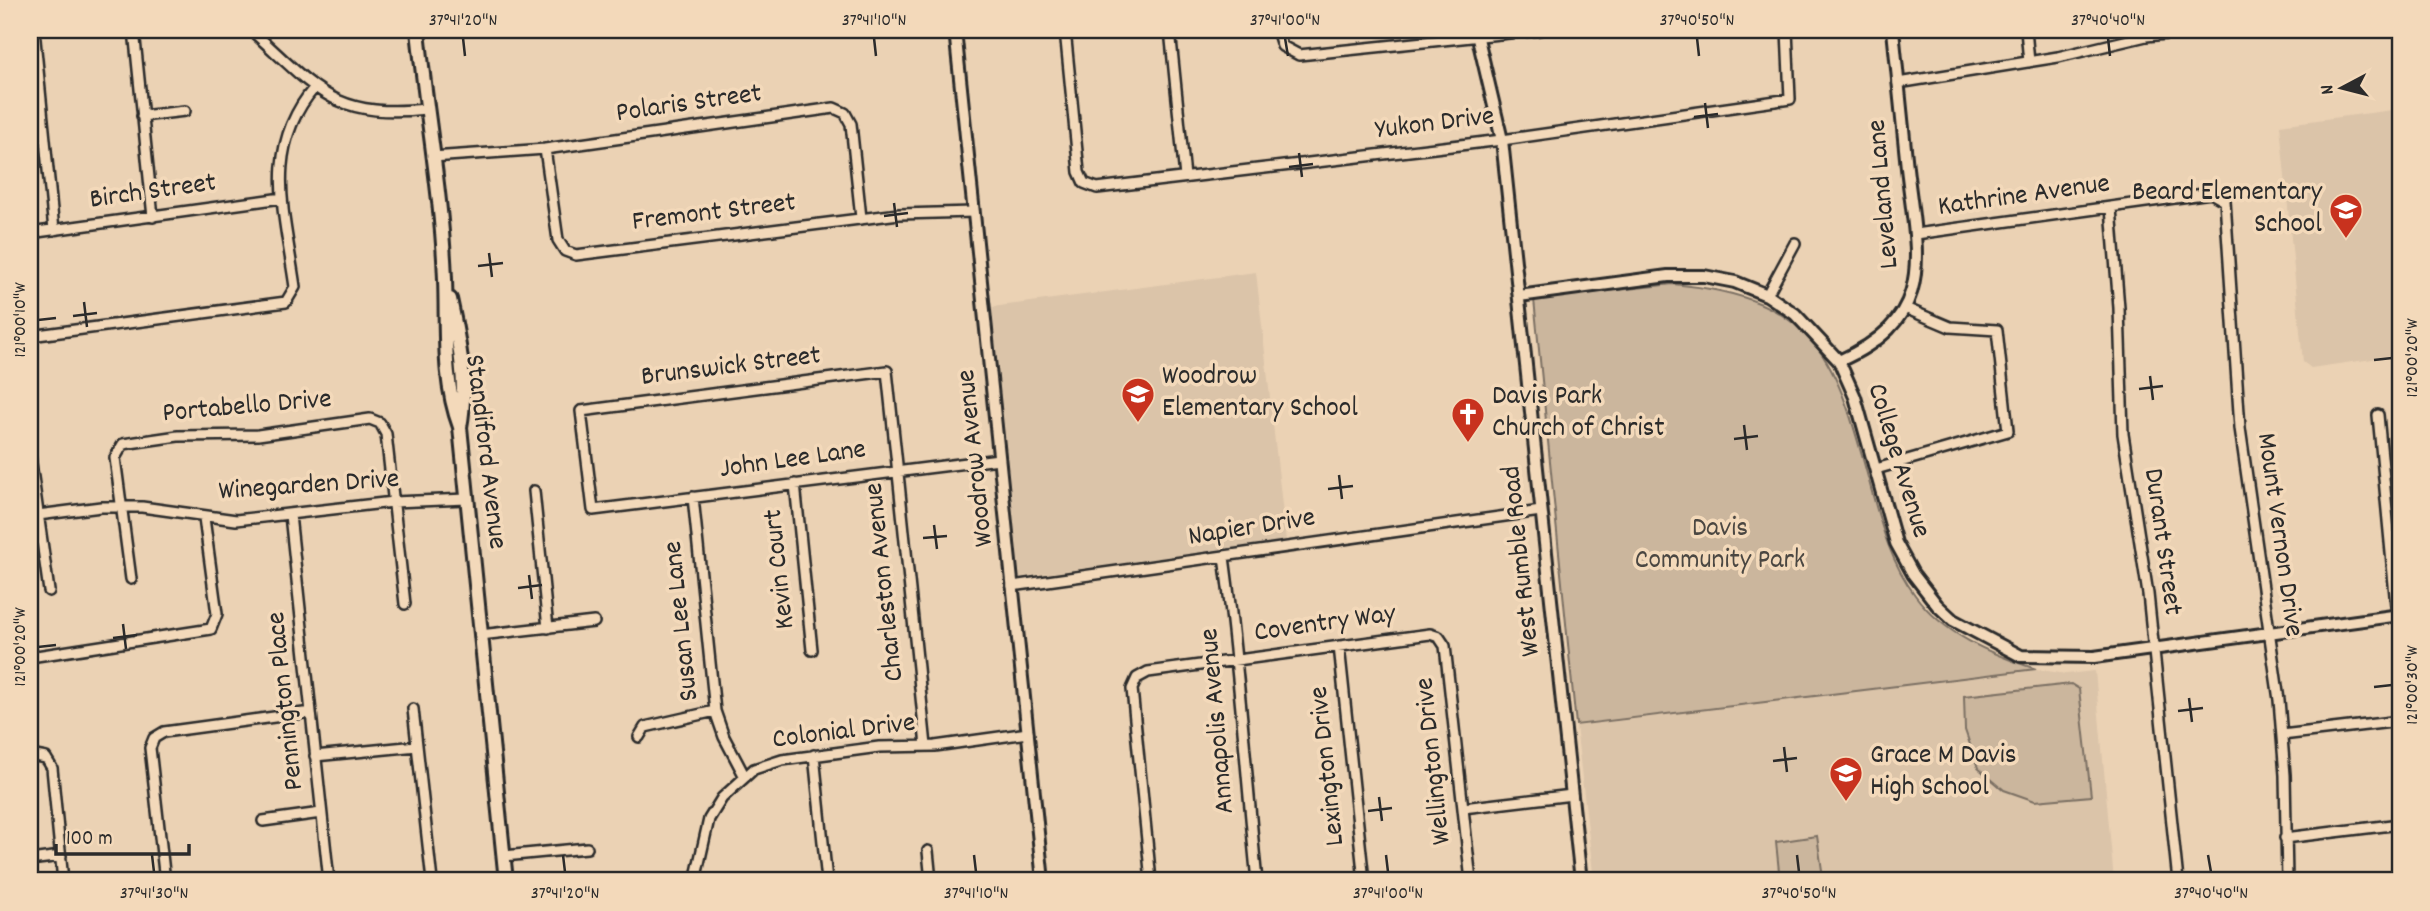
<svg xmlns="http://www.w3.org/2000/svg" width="2430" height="911" viewBox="0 0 2430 911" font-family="Dekko,sans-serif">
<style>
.built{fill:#dbc4a9}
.green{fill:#cbb69d;stroke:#7b7064;stroke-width:2}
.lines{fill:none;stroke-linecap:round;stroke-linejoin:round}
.minor-casing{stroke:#2b2b2b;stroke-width:14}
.tertiary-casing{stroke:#2b2b2b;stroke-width:16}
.secondary-casing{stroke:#2b2b2b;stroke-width:18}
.minor{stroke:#f3d9ba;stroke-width:9}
.tertiary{stroke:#f3d9ba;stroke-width:10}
.secondary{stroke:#f3d9ba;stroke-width:12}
.ticks{fill:none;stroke:#2b2b2b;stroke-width:2.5}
.labels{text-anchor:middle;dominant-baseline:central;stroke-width:7;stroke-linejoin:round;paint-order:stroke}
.street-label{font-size:28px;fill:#2b2b2b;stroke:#f3d9ba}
.poi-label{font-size:28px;fill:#2b2b2b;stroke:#f3d9ba;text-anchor:start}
.park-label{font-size:28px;fill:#4b4742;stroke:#f3d9ba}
.neatline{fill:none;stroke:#2b2b2b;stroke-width:2.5}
.ticks-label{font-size:18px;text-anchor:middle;fill:#2b2b2b}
</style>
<rect width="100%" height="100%" fill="#ebd2b4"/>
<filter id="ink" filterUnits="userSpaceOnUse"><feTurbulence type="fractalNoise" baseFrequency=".0143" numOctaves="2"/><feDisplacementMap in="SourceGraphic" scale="14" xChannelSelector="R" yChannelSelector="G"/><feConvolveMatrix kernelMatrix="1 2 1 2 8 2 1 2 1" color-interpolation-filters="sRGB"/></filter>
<g filter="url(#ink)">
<!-- built -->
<path class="built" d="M 2400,109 L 2400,355 L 2311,368 L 2303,362 L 2280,125 Z
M 1256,272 L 1286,541 L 1020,577 L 992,307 Z
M 2036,669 L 2066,674 L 2095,671 L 2114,881 L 1594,881 L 1576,726 Z"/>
<!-- green -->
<path class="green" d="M 1673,284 C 1822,298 1837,363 1872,492 C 1882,529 1892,564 1915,595 C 1944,635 1991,654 2036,669 L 1576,725 L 1534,299 Z
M 2071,684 L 2079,689 L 2091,796 L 2035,801 L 2004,790 L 1978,768 L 1965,730 L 1964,696 Z
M 1817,836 L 1823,877 L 1780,881 L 1776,842 Z"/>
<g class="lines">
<defs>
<path id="minor" d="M 34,30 L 54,230
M 134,30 L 153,217
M 251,30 C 316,88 332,119 426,109
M 1065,30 L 1079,172 L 1084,183 L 1097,188 L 1502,140 L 1790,99 L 1787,30
M 1170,30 L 1185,177
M 1277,30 L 1282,46 L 1299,55 L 1539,30
M 2026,30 L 2029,62
M 1898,83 L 2058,57 L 2146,36 L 2207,30
M 142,116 L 185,111
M 545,149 L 558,240 L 565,251 L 576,255 L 899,214 L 974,212
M 432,157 L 545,149 L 834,108 L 845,113 L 851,124 L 861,218
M 2111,208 L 2119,308 L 2123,434 L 2148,594 L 2178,881
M 30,233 L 282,198
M 1916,234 L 2211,193 L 2225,201 L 2240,428 L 2279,700 L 2285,775 L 2287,881
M 1767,295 L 1795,243
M 30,336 L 286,302 L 295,287 C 285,215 262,148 315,87
M 2378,415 L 2397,616
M 30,456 L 49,591
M 1876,469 L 2008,431 L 1997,330 L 1950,327 L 1905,308
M 795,484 L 812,650
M 534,491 L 548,628
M 693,497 L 715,711 L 724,737 L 744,775
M 290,515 L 329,881
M 30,516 L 101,507 L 142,507 L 236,520 L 393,502 L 467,499
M 1224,557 C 1239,665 1246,773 1257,881
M 131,579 L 115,458 L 123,444 L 178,436 L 258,435 L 370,419 L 380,423 L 386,434 L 405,604
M 1012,586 L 1541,511
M 480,635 L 594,622
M 1339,646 L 1364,881
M 30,657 L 211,629 L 217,614 L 204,518
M 413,709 L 432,881
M 2282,735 L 2400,721
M 639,737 L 645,727 L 715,711
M 926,746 L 899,483 C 895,446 891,408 887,371 L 581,411 L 593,510 L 999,459
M 30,755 L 46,758 L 52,768 L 63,881
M 814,755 L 827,881
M 315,756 L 417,746
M 1463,808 L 1572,795
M 263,821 L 321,813
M 2285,838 L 2400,824
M 928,851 L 931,881
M 504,856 L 587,848
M 30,860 L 61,856
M 165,881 L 150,748 L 154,738 L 164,732 L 311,712
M 695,881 L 709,819 L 722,798 L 754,769 L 782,760 L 879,747 L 935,746 L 1028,733
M 1151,881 L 1132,689 L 1137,678 L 1148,672 L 1430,634 L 1439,637 L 1445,646 L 1471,881"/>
<path id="tertiary" d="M 955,30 L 1043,881
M 1476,30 L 1502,140 L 1581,881
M 1519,296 L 1668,276 L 1704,276 L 1735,282 L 1767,295 L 1795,314 L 1839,361 L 1855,397 L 1896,543 L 1913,574 L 1937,605 L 1953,620 L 2021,656 L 2094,657 L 2400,615
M 1839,361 C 1938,317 1917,256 1907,168 C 1902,122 1898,76 1893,30"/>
<path id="secondary" d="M 418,30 C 426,112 442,197 445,279 C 447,330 442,379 460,427 L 506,881
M 450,299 C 459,341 468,385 460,427"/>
</defs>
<!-- minor casing -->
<use href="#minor" class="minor-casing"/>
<!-- tertiary casing -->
<use href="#tertiary" class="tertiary-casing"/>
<!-- secondary casing -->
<use href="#secondary" class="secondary-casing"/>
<!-- minor -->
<use href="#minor" class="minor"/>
<!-- tertiary -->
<use href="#tertiary" class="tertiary"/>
<!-- secondary -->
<use href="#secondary" class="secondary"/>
</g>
</g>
<!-- ticks -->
<path class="ticks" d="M 463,38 L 465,56M 874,38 L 876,56M 1285,38 L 1288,56M 1697,38 L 1699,56M 2108,38 L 2110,56M 1705,103 L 1708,128M 1694,117 L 1718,114M 1299,153 L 1302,177M 1289,167 L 1313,164M 894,203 L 897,227M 884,216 L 908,213M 489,253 L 492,277M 478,266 L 503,263M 84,302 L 87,327M 73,316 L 97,313M 38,320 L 56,318M 2374,360 L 2392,358M 2150,376 L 2153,400M 2139,389 L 2163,386M 1744,425 L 1747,450M 1734,439 L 1758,436M 1339,475 L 1342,499M 1328,489 L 1353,486M 934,525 L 937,549M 923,538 L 947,536M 529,575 L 532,599M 518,588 L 542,585M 123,624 L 126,649M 113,638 L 137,635M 38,647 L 56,645M 2374,687 L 2392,685M 2189,698 L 2192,722M 2178,711 L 2203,708M 1784,747 L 1787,772M 1773,761 L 1797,758M 1379,797 L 1382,821M 1368,811 L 1392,808M 152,855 L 154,872M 563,855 L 565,872M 974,855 L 976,872M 1386,855 L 1388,872M 1797,855 L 1799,872M 2208,855 L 2211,872"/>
<!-- icons -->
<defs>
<symbol id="school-pin" viewBox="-11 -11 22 30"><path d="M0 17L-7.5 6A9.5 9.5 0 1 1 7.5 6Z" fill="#c8321e" stroke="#f3d9ba"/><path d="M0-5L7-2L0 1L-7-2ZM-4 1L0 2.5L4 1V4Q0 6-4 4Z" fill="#fff"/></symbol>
<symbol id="church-pin" viewBox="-11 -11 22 30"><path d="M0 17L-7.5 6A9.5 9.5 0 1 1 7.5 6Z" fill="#c8321e" stroke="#f3d9ba"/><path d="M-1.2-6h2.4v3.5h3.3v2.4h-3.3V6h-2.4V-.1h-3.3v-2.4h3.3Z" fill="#fff"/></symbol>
</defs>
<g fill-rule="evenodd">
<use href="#school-pin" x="2327" y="191" width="38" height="52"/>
<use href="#school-pin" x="1119" y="375" width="38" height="52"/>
<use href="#church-pin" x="1449" y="395" width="38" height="52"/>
<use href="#school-pin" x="1827" y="754" width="38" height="52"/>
</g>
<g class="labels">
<!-- street labels -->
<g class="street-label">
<text transform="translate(689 105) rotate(-8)">Polaris Street</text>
<text transform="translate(1435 125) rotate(-7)">Yukon Drive</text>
<text transform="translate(153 193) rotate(-8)">Birch Street</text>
<text transform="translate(1885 194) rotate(-95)">Leveland Lane</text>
<text transform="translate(2024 197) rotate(-8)">Kathrine Avenue</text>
<text transform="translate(714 214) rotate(-7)">Fremont Street</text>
<text transform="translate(731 368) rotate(-7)">Brunswick Street</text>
<text transform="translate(247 408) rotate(-5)">Portabello Drive</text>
<text transform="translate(484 452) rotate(83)">Standiford Avenue</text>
<text transform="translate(977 458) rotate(-96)">Woodrow Avenue</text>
<text transform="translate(793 461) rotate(-8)">John Lee Lane</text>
<text transform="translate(1897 461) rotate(73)">College Avenue</text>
<text transform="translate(309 487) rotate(-4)">Winegarden Drive</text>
<text transform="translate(1252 529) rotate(-9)">Napier Drive</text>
<text transform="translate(2278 535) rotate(82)">Mount Vernon Drive</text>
<text transform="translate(2161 542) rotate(82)">Durant Street</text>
<text transform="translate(1523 561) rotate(-96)">West Rumble Road</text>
<text transform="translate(781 569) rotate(-96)">Kevin Court</text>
<text transform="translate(886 582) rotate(-96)">Charleston Avenue</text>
<text transform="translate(683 621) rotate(-96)">Susan Lee Lane</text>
<text transform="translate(1325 625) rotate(-8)">Coventry Way</text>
<text transform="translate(287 701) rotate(-96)">Pennington Place</text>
<text transform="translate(1219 721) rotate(-95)">Annapolis Avenue</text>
<text transform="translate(844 733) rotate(-7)">Colonial Drive</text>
<text transform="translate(1435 761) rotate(-96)">Wellington Drive</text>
<text transform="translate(1329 766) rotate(-96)">Lexington Drive</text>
</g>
<!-- poi labels -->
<g class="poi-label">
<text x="2322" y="194" text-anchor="end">Beard Elementary<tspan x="2322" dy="32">School</tspan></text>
<text x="1162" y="378">Woodrow<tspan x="1162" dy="32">Elementary School</tspan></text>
<text x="1492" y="398">Davis Park<tspan x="1492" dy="32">Church of Christ</tspan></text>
<text x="1870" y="757">Grace M Davis<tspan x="1870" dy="32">High School</tspan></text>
</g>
<!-- park labels -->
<g class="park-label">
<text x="1720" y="530">Davis<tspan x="1720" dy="32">Community Park</tspan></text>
</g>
</g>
<!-- margin -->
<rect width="2430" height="911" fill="none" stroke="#f3d9ba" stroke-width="77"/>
<!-- north arrow -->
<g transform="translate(2342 88) rotate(263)" stroke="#f3d9ba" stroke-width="5" paint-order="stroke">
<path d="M0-5L12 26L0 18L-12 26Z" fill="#2b2b2b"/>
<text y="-10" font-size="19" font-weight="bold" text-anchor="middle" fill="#2b2b2b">N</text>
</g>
<!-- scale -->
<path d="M56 844v10h133v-10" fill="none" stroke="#2b2b2b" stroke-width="3.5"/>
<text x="66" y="844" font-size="21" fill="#2b2b2b" stroke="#f3d9ba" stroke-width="5" paint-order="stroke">100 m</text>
<rect x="38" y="38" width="2354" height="834" class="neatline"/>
<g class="ticks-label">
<text x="463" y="25">37°41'20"N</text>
<text x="874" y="25">37°41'10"N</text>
<text x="1285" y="25">37°41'00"N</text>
<text x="1697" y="25">37°40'50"N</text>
<text x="2108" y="25">37°40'40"N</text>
<text transform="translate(19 320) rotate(-90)" y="6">121°00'10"W</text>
<text transform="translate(2411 358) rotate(-90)" y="6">121°00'20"W</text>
<text transform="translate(19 647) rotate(-90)" y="6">121°00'20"W</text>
<text transform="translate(2411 685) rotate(-90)" y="6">121°00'30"W</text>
<text x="154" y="898">37°41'30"N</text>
<text x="565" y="898">37°41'20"N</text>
<text x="976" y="898">37°41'10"N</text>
<text x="1388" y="898">37°41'00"N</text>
<text x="1799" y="898">37°40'50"N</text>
<text x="2211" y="898">37°40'40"N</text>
</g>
</svg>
